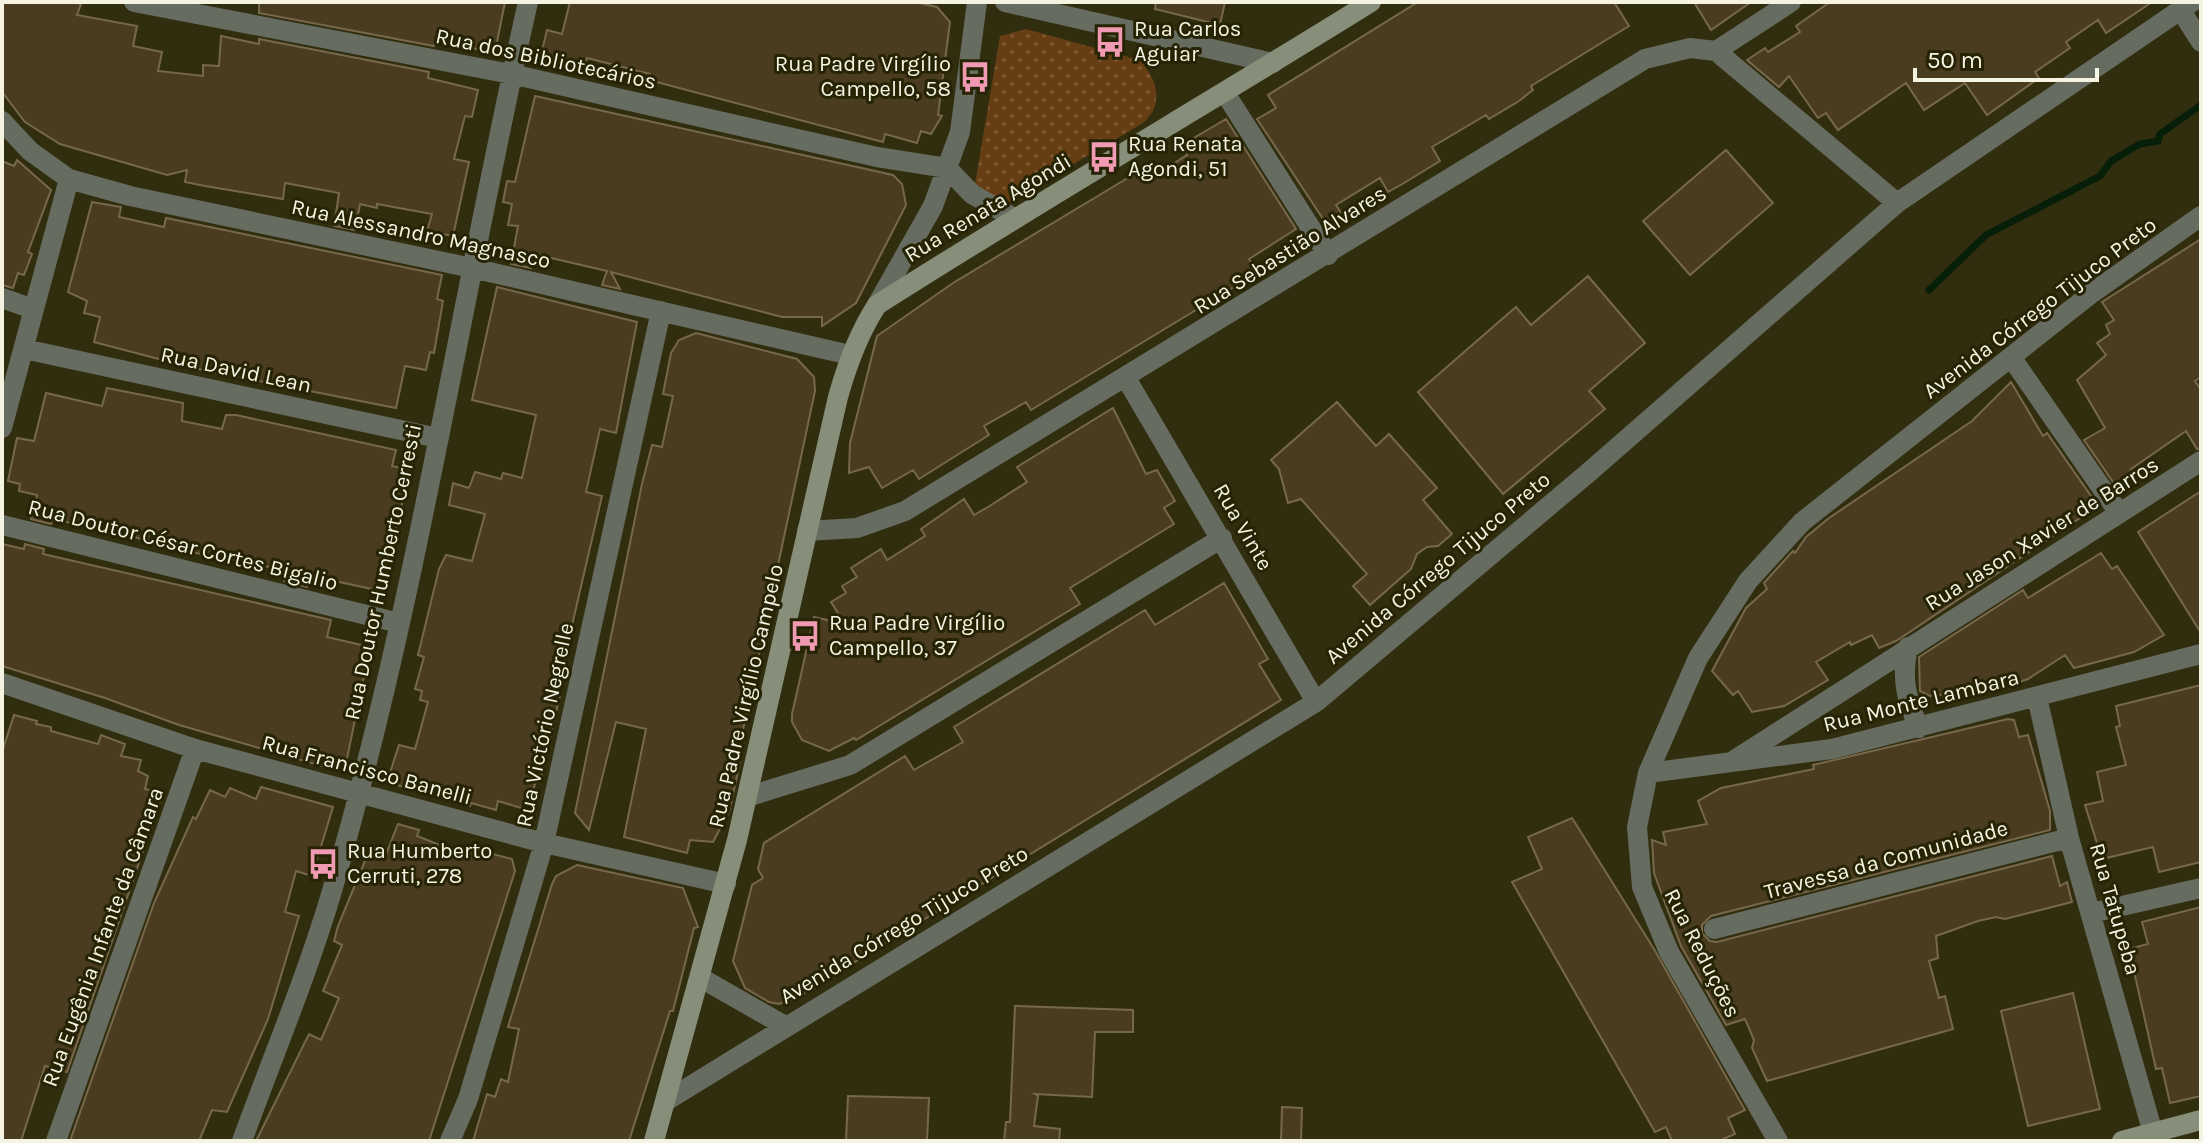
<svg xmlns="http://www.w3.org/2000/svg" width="2203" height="1143" viewBox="0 0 2203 1143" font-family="Karla,sans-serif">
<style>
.green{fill:url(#green-dots)}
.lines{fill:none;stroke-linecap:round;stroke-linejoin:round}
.stream{stroke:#071e09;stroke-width:7}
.building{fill:#4a3c20;stroke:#77684b;stroke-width:2}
.street{stroke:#666c5f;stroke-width:20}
.secondary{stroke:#878f7a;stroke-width:20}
.labels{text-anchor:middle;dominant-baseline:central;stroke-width:6;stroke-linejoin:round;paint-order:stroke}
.poi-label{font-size:22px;fill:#f5f4e3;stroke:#262405;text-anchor:start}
.street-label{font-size:22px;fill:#f5f4e3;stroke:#262405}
</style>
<defs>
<pattern id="green-dots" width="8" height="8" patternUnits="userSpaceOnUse" patternTransform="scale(2)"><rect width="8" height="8" fill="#673e13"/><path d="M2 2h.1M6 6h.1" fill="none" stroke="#7d5a35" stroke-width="1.8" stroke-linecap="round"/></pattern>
</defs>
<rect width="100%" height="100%" fill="#302e0f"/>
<!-- green -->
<path class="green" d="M 1026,29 L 1139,60 C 1157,77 1165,105 1143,123 L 1007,203 L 972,202 L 1000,36 Z"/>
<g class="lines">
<!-- stream -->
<path class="stream" d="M 1929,290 L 1986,235 L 2100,176 L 2111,161 L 2140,144 L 2158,141 L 2160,134 L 2201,105"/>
</g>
<!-- building -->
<path class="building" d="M 2,2 L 70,2 L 81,4 L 77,15 L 137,26 L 133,46 L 162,52 L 158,71 L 203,76 L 203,65 L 219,66 L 221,36 L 259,44 L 259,39 L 429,72 L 428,78 L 478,90 L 472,117 L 465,116 L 454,159 L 469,162 L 453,236 L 427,231 L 432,214 L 377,204 L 377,208 L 360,204 L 355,230 L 334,226 L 339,193 L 285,183 L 283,199 L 205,186 L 185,182 L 187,170 L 167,175 L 60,144 L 25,122 L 2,92 Z
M 259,2 L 505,2 L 495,52 L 435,42 L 434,46 L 259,13 Z
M 570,2 L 915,2 L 937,7 L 950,22 L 938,115 L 942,116 L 931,134 L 921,131 L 917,143 L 885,134 L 883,142 L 649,80 L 650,74 L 587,58 L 585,66 L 541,55 L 547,30 L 562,34 Z
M 1156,2 L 1225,2 L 1220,25 L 1155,9 Z
M 1418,2 L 1614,2 L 1629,26 L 1531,86 L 1533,90 L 1519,101 L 1489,119 L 1486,115 L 1432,147 L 1440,161 L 1404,183 L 1388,192 L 1380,178 L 1336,205 L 1343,216 L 1327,225 L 1257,119 L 1276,108 L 1268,95 Z
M 1694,2 L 1751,2 L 1711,30 Z
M 1830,2 L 2152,2 L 2106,33 L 2098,20 L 2066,42 L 2070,48 L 2035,72 L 2039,78 L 1987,115 L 1965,83 L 1924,110 L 1906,83 L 1838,130 L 1826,113 L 1818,118 L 1789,76 L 1779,87 L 1747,60 L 1765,48 L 1768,52 L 1800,32 L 1796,26 Z
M 535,96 L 893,175 L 902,184 L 906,205 L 856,303 L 822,326 L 822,317 L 782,317 L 611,272 L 620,289 L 602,285 L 607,271 L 534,254 L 531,268 L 511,264 L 518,226 L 508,225 L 512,204 L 503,202 L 507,181 L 515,182 Z
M 1226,119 L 1296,229 L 1249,259 L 1257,273 L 1031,410 L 1026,402 L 984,426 L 989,435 L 919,479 L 913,470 L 882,488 L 869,467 L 849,473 L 850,443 L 877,336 L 953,283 L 1146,167 L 1152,177 L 1187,155 L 1180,146 Z
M 1726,150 L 1773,203 L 1690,275 L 1643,221 Z
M 17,160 L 51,190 L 28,252 L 32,254 L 24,275 L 18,273 L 13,288 L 2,285 L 2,161 L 14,166 Z
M 92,202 L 121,207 L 119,217 L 164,227 L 166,218 L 442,275 L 437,299 L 443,301 L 434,353 L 430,352 L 426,370 L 405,366 L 396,408 L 193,368 L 94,342 L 100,317 L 84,313 L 87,301 L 68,292 Z
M 2201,239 L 2201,377 L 2195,381 L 2201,390 L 2201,448 L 2197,449 L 2186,431 L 2131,469 L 2138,480 L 2120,492 L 2084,440 L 2105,428 L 2077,380 L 2106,355 L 2097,343 L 2110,334 L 2106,325 L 2114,320 L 2102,302 Z
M 1588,276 L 1645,343 L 1589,391 L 1605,409 L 1503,494 L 1418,392 L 1516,307 L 1531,325 Z
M 497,287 L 637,322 L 616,433 L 600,429 L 586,492 L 602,496 L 557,690 L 561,691 L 541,777 L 537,776 L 528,810 L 498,801 L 496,810 L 471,803 L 470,806 L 387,782 L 399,745 L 415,749 L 428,702 L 420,700 L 422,691 L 415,689 L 424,657 L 418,655 L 439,569 L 446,555 L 472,561 L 485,514 L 449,505 L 453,483 L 469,488 L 475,472 L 501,479 L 503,473 L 522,478 L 536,415 L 472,400 Z
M 696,333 L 797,359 L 814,377 L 815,391 L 740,744 L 737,762 L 740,763 L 729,812 L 713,842 L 690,840 L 687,853 L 624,837 L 646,729 L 616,722 L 589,830 L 575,813 L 642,484 L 652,445 L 662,447 L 673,396 L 663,394 L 671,353 L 679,340 Z
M 2011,382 L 2043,436 L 2047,433 L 2098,506 L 1896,641 L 1879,648 L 1872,635 L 1851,645 L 1850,642 L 1816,662 L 1828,680 L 1784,706 L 1752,712 L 1738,691 L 1733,695 L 1712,671 L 1746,608 L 1767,589 L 1764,583 L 1793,551 L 1795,553 L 1806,537 L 1829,518 L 1972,421 Z
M 107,388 L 183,403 L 182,421 L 222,429 L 226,415 L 236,415 L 396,450 L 392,466 L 410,470 L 381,591 L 307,575 L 307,587 L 284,581 L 286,570 L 159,546 L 160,543 L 53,519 L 51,524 L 31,519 L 37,495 L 19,491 L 20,484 L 8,481 L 17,438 L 34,441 L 46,393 L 102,406 Z
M 1337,402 L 1376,446 L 1389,434 L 1437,488 L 1423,500 L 1452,534 L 1438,546 L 1427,547 L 1417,554 L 1411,569 L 1370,605 L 1353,586 L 1367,574 L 1301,499 L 1288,503 L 1279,469 L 1271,460 Z
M 1113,408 L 1146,474 L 1157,470 L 1175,501 L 1164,508 L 1174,524 L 1070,588 L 1080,604 L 856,740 L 854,738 L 829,751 L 802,740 L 792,722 L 792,714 L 814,617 L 845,624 L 831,602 L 846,593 L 842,586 L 857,577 L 851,568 L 881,549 L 887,560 L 925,536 L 921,529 L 964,499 L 974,515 L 988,507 L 1027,482 L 1017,467 Z
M 2201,491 L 2201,633 L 2138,532 Z
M 2,544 L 24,549 L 25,544 L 44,549 L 43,554 L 331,620 L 327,637 L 370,647 L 345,768 L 323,763 L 322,766 L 179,725 L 105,698 L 2,666 Z
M 2101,553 L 2112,569 L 2117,566 L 2164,635 L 2134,652 L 2074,668 L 2065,655 L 2028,679 L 2001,688 L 1930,696 L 1920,691 L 1919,657 L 2023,590 L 2028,598 Z
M 1224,583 L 1268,659 L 1259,664 L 1281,700 L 796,998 L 779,1004 L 769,1002 L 745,988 L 733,961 L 752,885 L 763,878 L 758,869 L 764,843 L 905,756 L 914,770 L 963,742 L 954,727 L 1145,610 L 1155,625 Z
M 2201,685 L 2201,862 L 2159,872 L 2153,847 L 2102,859 L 2085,805 L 2103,801 L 2097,772 L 2126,765 L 2116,727 L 2120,726 L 2116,706 Z
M 14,715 L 37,721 L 36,724 L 51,727 L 51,731 L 98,744 L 101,735 L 125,744 L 121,756 L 141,760 L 138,771 L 148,776 L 145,789 L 163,793 L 67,1072 L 45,1066 L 21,1141 L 2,1141 L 2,752 Z
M 2008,719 L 2014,720 L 2019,737 L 2028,735 L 2050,811 L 2050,830 L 1711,916 L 1702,925 L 1702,933 L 1710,941 L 1717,942 L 2052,856 L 2060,886 L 2067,882 L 2072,902 L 2005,919 L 1996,917 L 1978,921 L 1936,936 L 1938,958 L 1929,961 L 1939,998 L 1945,996 L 1953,1029 L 1767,1081 L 1752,1048 L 1754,1040 L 1745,1019 L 1726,1025 L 1681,946 L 1654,873 L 1652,840 L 1666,845 L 1663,832 L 1707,824 L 1698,801 L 1721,788 L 1814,769 L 1813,765 Z
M 261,787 L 333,807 L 312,876 L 296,871 L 285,912 L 299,916 L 268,1019 L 227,1112 L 212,1110 L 199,1141 L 70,1141 L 154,903 L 193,817 L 196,819 L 210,790 L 225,797 L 230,788 L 256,799 Z
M 1572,818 L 1654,949 L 1745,1110 L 1728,1118 L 1735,1134 L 1719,1141 L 1672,1141 L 1666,1127 L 1655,1132 L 1512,882 L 1542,869 L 1528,837 Z
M 398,824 L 419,830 L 417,836 L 457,852 L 459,848 L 480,857 L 481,851 L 512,859 L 515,871 L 429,1141 L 256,1141 L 309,1034 L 321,1040 L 339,998 L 323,991 L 342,945 L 334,941 L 338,926 L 369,851 L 385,857 Z
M 577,865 L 683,888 L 698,927 L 694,928 L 673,1011 L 670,1011 L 629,1141 L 473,1141 L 487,1094 L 495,1097 L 501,1079 L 508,1082 L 519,1029 L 508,1027 L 552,884 L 556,876 Z
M 2201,907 L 2201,1096 L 2170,1103 L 2162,1068 L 2156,1069 L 2129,949 L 2148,944 L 2142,922 Z
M 2073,993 L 2100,1109 L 2028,1126 L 2001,1011 Z
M 1015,1006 L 1133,1010 L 1133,1032 L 1095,1032 L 1092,1097 L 1035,1094 L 1038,1096 L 1034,1126 L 1060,1129 L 1059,1141 L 1004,1141 L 1006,1122 L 1010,1122 Z
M 848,1096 L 929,1098 L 927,1141 L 846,1141 Z
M 1282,1107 L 1302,1108 L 1301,1141 L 1281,1141 Z"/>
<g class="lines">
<!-- street -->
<path class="street" d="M 134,2 L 511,74 L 877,157 L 947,168 L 972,194 L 1014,218
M 1005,2 L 1273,63
M 2180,9 L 2201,42
M 1716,51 L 1897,203
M 1225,93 L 1328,255
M 2,121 L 30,151 L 69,179 L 130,196 L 472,268 L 850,355
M 2,298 L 33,309
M 877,305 L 933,206 L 960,132 L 977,2
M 24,349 L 438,438
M 2011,357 L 2119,513
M 1126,378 L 1316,702
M 2,428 L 69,179
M 2,525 L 399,623
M 807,531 L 857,528 L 905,511 L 1645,59 L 1690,48 L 1716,51 L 1791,2
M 1908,647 C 1901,677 1906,699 1919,728
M 2,683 L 195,749 L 544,843 L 726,884
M 2037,697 L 2069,838 L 2153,1133
M 1733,761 L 2201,461
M 1648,773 L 1832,749 L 2201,654
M 747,797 L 850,765 L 1222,538
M 2091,913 L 2201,888
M 1714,929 L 2069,838
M 701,978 L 785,1026
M 666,1101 L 1316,702 L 1588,473 L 1897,203 L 2192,2
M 56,1141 L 195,749
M 242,1141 C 272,1058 307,976 332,891 C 417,600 461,298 528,2
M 450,1141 L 468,1099 L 544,843 L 661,311
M 1778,1141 L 1669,952 L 1642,887 L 1637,827 L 1648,773 L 1698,658 L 1748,581 L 1802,522 L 2092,293 L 2201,216"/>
<!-- secondary -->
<path class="secondary" d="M 654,1141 L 737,840 L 838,397 C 847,365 858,334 877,305 C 1040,201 1207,104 1371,2
M 2122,1141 L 2201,1120"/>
</g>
<!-- icons -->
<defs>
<symbol id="bus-bare" viewBox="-9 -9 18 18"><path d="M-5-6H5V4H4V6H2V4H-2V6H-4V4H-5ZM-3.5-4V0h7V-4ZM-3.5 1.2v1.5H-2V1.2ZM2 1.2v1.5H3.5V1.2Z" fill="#f19ab3" stroke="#262405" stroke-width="2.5" paint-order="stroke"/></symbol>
</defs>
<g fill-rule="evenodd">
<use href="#bus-bare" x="1088" y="20" width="44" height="44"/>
<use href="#bus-bare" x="953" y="55" width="44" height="44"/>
<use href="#bus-bare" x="1082" y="135" width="44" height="44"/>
<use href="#bus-bare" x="783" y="614" width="44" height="44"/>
<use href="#bus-bare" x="301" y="842" width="44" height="44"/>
</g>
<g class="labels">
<!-- poi labels -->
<g class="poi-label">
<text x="1134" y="29">Rua Carlos<tspan x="1134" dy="25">Aguiar</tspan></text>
<text x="951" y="64" text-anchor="end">Rua Padre Virgílio<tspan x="951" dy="25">Campello, 58</tspan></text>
<text x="1128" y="144">Rua Renata<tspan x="1128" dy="25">Agondi, 51</tspan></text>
<text x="829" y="623">Rua Padre Virgílio<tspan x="829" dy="25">Campello, 37</tspan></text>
<text x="347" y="851">Rua Humberto<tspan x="347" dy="25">Cerruti, 278</tspan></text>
</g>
<!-- street labels -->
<g class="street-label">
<text transform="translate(546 59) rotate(12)">Rua dos Bibliotecários</text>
<text transform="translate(988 208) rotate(-31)">Rua Renata Agondi</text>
<text transform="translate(421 234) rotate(12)">Rua Alessandro Magnasco</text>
<text transform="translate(1290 250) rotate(-32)">Rua Sebastião Alvares</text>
<text transform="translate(2040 308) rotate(-37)">Avenida Córrego Tijuco Preto</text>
<text transform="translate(236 370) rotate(12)">Rua David Lean</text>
<text transform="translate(1243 527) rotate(60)">Rua Vinte</text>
<text transform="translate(2042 534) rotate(-32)">Rua Jason Xavier de Barros</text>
<text transform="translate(183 545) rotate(14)">Rua Doutor César Cortes Bigalio</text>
<text transform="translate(1438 568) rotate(-40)">Avenida Córrego Tijuco Preto</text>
<text transform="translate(383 572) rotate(-78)">Rua Doutor Humberto Cerresti</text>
<text transform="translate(746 696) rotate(-77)">Rua Padre Virgílio Campelo</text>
<text transform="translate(1921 701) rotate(-14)">Rua Monte Lambara</text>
<text transform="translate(545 725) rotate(-78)">Rua Victório Negrelle</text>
<text transform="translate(367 770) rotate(15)">Rua Francisco Banelli</text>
<text transform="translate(1886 860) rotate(-15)">Travessa da Comunidade</text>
<text transform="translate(2115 909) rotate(74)">Rua Tatupeba</text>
<text transform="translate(904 925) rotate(-31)">Avenida Córrego Tijuco Preto</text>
<text transform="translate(103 937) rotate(-70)">Rua Eugênia Infante da Câmara</text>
<text transform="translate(1702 953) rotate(63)">Rua Reduções</text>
</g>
</g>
<!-- border -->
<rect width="2203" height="1143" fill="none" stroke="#f5f4e3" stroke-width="8"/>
<!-- scale -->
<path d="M1915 68v12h182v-12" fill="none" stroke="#f5f4e3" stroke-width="4"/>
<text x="1927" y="68" font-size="24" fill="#f5f4e3" stroke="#262405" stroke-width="6" paint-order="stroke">50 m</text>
</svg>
